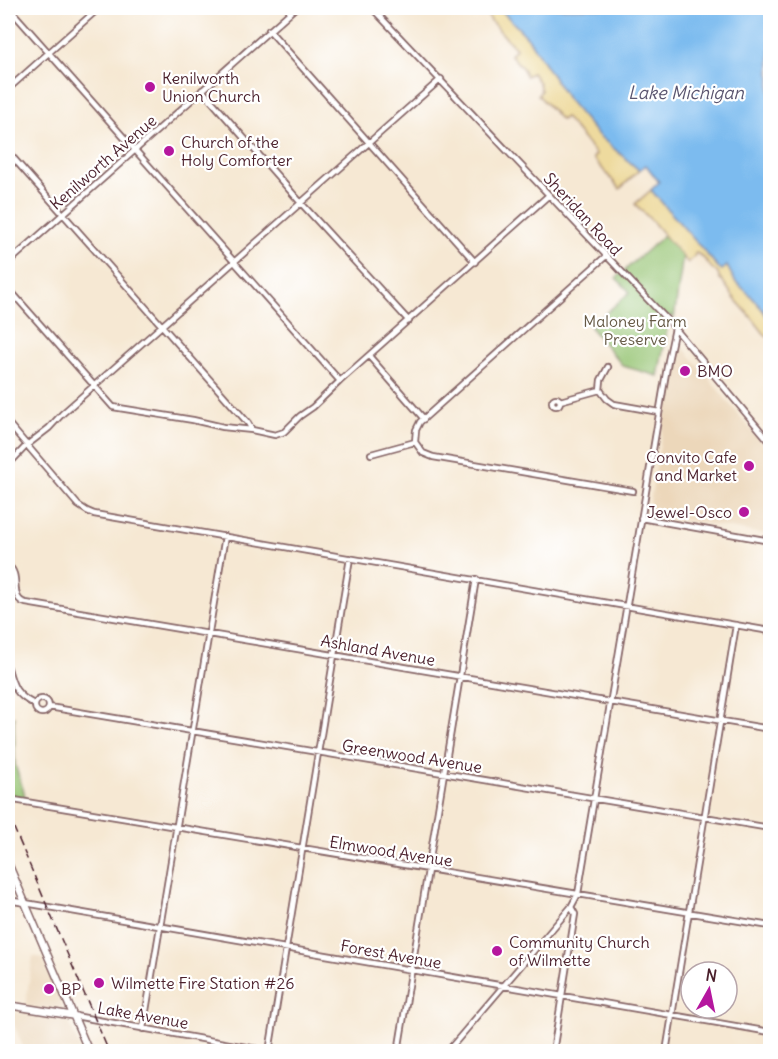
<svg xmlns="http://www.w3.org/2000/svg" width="778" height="1059" viewBox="0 0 778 1059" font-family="Delius,sans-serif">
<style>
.built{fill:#ecd7ba}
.green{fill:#97c574;stroke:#707250;stroke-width:1.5}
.sand{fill:#eeda9e;stroke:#9c7c64;stroke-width:1.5}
.water{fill:#7bbbef;stroke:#626d8d;stroke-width:1.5}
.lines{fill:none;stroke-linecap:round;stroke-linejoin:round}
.stream{stroke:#7bbbef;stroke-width:1.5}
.minor-casing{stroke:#866566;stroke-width:8}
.major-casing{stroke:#866566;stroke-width:9}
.minor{stroke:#fff;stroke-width:4.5}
.major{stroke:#fff;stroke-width:6}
.rail{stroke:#4a1f2b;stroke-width:1.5;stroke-dasharray:9 4.5;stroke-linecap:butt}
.poi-dot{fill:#b5179e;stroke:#fff;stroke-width:2}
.labels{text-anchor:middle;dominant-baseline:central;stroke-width:4.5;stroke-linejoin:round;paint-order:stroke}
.poi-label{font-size:16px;fill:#4a1f2b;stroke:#fff;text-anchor:start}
.street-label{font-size:16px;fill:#4a1f2b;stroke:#fff}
.park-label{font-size:16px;fill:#655945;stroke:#fff}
.water-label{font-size:18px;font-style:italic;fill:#5b5670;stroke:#fff}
</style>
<rect width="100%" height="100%" fill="#fff"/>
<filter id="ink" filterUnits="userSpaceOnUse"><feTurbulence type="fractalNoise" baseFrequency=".0167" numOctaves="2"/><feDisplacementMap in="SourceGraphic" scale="12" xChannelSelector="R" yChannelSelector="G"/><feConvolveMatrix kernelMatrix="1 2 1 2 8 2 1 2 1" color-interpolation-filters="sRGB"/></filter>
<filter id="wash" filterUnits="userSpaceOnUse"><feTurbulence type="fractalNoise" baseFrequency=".008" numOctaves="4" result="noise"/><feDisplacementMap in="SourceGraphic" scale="24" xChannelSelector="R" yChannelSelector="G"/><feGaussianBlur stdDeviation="1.35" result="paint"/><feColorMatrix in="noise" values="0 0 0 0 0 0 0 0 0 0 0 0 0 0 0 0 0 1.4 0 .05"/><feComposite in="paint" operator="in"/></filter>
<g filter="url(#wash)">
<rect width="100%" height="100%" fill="#f6e8d3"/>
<!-- built -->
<path class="built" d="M 678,341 L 770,453 L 770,535 L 648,514 Z
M 33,956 L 42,958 L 81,1051 L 25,1051 L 8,1011 L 24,1014 Z"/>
<!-- green -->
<path class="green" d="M 664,235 L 683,255 L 674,319 L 670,315 L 658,376 L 623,366 L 590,327 L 630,292 L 616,278 Z
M 8,716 L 14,717 L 15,765 L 24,792 L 25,798 L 8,795 Z"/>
<!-- sand -->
<path class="sand" d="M 483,8 L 499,8 L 528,38 L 560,88 L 597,134 L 639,170 L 620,189 L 593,158 L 596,154 L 565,117 L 561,120 L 538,95 L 541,91 L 539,83 L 532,73 L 526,76 L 523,69 L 511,55 L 516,49 L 491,21 Z
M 651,190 L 718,267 L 727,266 L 735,281 L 750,295 L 762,309 L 766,315 L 770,318 L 770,338 L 766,336 L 752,318 L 735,299 L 722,280 L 720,279 L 718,273 C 708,268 707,257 696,253 L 695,254 L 694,257 L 688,263 L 652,221 L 635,204 Z"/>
<!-- water -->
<path class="water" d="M 499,8 L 770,8 L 770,318 L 766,315 L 762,309 L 750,295 L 735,281 L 727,266 L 722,270 L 718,267 L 651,190 L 659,182 L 646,165 L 639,170 L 597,134 L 568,100 L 528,38 Z"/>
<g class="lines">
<!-- stream -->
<path class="stream" d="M 218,11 L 222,8"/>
</g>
</g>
<g filter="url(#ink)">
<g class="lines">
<defs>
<path id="minor" d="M 9,8 L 340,381
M 372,8 L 673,326 L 770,442
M 269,30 L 475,262
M 8,89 L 99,8
M 202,90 L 301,203 L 409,321
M 8,152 L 248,423 L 252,430
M 8,263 L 295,8
M 8,288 L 113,407 L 193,420 L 223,427 L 252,430 L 275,435 L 284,432 L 300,416 L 313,407 L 340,381 L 549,195
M 369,356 L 424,419
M 600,390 L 601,380 L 608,367
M552 402a4 4 0 1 1 8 0a4 4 0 1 1-8 0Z
M 560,401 L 600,390 L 607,399 L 614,404 L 659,412
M 8,423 L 78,505 L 87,511 L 94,514 L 770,631
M 415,442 L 416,430 L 420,422 L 606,256
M 415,442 L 423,453 L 433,457 L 633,491
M 371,454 L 415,442
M 8,465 L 27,445 L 49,428 L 62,414 L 441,79
M 641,518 L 770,541
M 8,566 C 22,574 8,599 26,603 L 770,729
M 8,668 C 13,687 16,695 34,704
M35 706a7 7 0 1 1 14 0a7 7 0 1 1-14 0Z
M 49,707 L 770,828
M 8,799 L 770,926
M 8,900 L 770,1032
M 75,1016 L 274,1052
M 143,1029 L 225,536
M 269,1052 L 350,558
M 398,1052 L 476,579
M 447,1052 L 571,907 L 578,894 L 668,361 L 675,328
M 553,1052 L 575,914 L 571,907
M 666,1052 L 736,625"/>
<path id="major" d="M 8,863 L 89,1052
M 8,1005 L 75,1016"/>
</defs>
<!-- minor casing -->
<use href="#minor" class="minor-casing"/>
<!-- major casing -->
<use href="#major" class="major-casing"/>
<!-- minor -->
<use href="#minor" class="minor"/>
<!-- major -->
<use href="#major" class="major"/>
<!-- rail -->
<path class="rail" d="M 8,814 L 109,1052"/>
</g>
</g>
<!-- markers -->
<g class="poi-dot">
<circle cx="150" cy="87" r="6"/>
<circle cx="169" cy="151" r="6"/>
<circle cx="685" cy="371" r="6"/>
<circle cx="749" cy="466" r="6"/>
<circle cx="744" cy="512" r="6"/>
<circle cx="497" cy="951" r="6"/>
<circle cx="99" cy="983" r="6"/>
<circle cx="49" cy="989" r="6"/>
</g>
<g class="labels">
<!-- poi labels -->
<g class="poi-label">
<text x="162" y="78">Kenilworth<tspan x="162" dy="18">Union Church</tspan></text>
<text x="181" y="142">Church of the<tspan x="181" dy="18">Holy Comforter</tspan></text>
<text x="697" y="371">BMO</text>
<text x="737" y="457" text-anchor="end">Convito Cafe<tspan x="737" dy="18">and Market</tspan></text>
<text x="732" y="512" text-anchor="end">Jewel-Osco</text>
<text x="509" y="942">Community Church<tspan x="509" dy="18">of Wilmette</tspan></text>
<text x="111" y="983">Wilmette Fire Station #26</text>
<text x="61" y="989">BP</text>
</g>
<!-- street labels -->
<g class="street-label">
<text transform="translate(103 162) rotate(-41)">Kenilworth Avenue</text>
<text transform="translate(583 214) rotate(47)">Sheridan Road</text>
<text transform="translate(378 650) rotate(10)">Ashland Avenue</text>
<text transform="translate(412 756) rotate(9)">Greenwood Avenue</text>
<text transform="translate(391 851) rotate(9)">Elmwood Avenue</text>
<text transform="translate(391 954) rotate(10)">Forest Avenue</text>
<text transform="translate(143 1015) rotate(10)">Lake Avenue</text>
</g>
<!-- park labels -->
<g class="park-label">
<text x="635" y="321">Maloney Farm<tspan x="635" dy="18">Preserve</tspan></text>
</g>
<!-- water labels -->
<g class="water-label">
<text x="686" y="92">Lake Michigan</text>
</g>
</g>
<!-- margin -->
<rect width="778" height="1059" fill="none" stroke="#fff" stroke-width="30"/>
<!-- north arrow -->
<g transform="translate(709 990) rotate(9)"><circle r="28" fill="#ffffff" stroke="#b7a5aa" stroke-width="1.5"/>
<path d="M0-4.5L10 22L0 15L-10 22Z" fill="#b5179e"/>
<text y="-9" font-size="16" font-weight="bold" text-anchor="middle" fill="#4a1f2b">N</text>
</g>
</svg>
